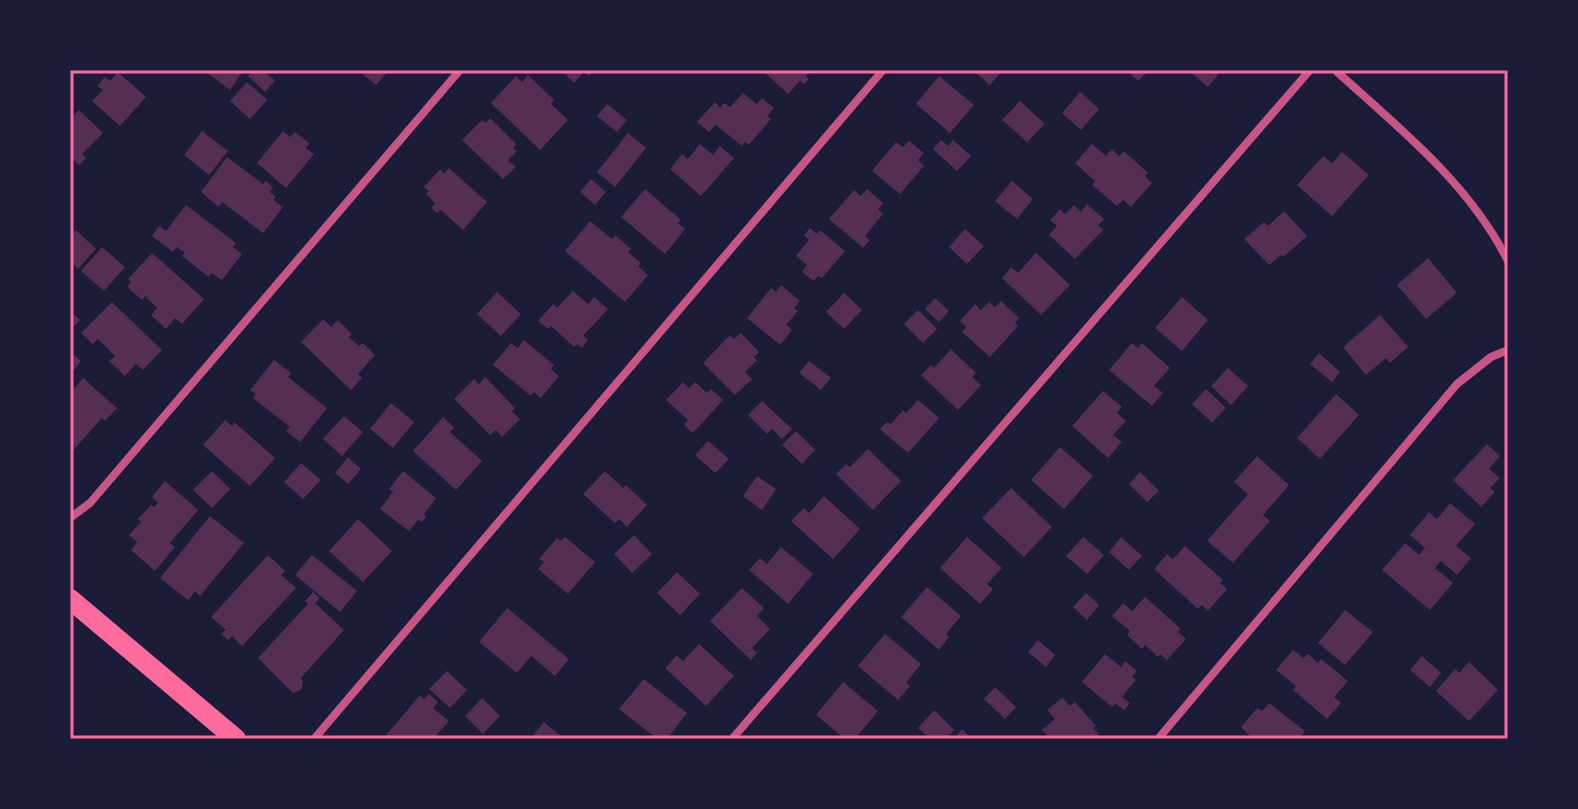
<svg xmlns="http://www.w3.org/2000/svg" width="1578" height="809" viewBox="0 0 1578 809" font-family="'Golos Text',sans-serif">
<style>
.building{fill:#542f53}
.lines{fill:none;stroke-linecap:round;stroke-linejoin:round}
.minor{stroke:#c65784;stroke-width:8}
.primary{stroke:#ff6b9d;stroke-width:20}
.neatline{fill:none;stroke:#ff6b9d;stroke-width:3}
</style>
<rect width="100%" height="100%" fill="#1b1b3a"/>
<!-- building -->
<path class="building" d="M 209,70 L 244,70 L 230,90 L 207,73 Z
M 253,70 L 263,70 L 275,81 L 265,92 L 248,76 Z
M 358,70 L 389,70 L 376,85 Z
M 561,70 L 595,70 L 589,76 L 584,72 L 574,83 Z
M 762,70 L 811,70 L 806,76 L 809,79 L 804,84 L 800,81 L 788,94 Z
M 972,70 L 1003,70 L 990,85 Z
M 1127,70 L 1149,70 L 1138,81 Z
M 1188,70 L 1222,70 L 1208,87 Z
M 118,72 L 146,97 L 120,126 L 92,101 L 103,90 L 97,86 L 105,77 L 110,81 Z
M 528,75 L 554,100 L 551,104 L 568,120 L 540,150 L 491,103 L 516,76 L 522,82 Z
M 939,76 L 974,105 L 950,133 L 916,104 Z
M 247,82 L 267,100 L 250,119 L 230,101 Z
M 1080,92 L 1099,109 L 1081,130 L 1062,113 Z
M 743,93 L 757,104 L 762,98 L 774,108 L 767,116 L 771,119 L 749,145 L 745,142 L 742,146 L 716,125 L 709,132 L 697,122 L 715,102 L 720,108 L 724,103 L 730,107 Z
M 1020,101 L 1045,124 L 1027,142 L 1002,120 Z
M 607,104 L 627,120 L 617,132 L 597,116 Z
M 79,110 L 103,133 L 82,154 L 86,158 L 79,165 L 70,157 L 70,119 Z
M 490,118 L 516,144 L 513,148 L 517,151 L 508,160 L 516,167 L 503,179 L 462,140 L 482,120 L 486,123 Z
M 202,131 L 228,151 L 209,175 L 184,155 Z
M 283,131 L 290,137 L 295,132 L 309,143 L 306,148 L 314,154 L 286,188 L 257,163 Z
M 628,133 L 646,148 L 615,187 L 597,172 Z
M 941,140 L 948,146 L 953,140 L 971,156 L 957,171 L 933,149 Z
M 909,141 L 924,153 L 918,160 L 924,166 L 900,194 L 872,171 L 896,142 L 903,147 Z
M 700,144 L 713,155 L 720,146 L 734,158 L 701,196 L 670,169 L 682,154 L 688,159 Z
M 1092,144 L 1106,156 L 1112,149 L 1119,156 L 1124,151 L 1148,173 L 1145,176 L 1152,183 L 1131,207 L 1123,200 L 1117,206 L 1092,185 L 1095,181 L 1075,163 Z
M 1342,152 L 1369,175 L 1332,216 L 1297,185 L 1323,156 L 1332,163 Z
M 227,157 L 263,184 L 266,181 L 273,187 L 270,192 L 276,197 L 273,200 L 283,207 L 263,233 L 222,202 L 219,207 L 201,192 Z
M 449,168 L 487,202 L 463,230 L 441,210 L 437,213 L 431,208 L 435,203 L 426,194 L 429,191 L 424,187 L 440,169 L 444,173 Z
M 591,179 L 606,192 L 595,205 L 580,192 Z
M 1012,181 L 1033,199 L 1017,219 L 995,201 Z
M 645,189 L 681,220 L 678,223 L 685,229 L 665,254 L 621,217 Z
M 867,189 L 883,203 L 878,209 L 883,214 L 865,236 L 870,240 L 863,248 L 829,219 L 854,190 L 861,196 Z
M 1087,204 L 1104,219 L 1098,225 L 1103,230 L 1075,259 L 1049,235 L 1057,226 L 1050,220 L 1060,209 L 1065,214 L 1074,205 L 1081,212 Z
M 186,205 L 236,243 L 233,247 L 242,254 L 222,280 L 212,273 L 209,277 L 182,256 L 185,253 L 177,247 L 173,252 L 152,236 L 159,226 L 166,231 Z
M 1284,211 L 1307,236 L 1283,257 L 1281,255 L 1269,265 L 1244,239 L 1264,222 L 1268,226 Z
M 590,221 L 612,239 L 615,235 L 631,249 L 628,252 L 641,263 L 638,266 L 648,275 L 625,302 L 565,251 Z
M 810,228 L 817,234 L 820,230 L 845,251 L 822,278 L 818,276 L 814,281 L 802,272 L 807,265 L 796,256 L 809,240 L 804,235 Z
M 965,229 L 984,246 L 967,264 L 949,247 Z
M 76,230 L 96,249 L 78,269 L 70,261 L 70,236 Z
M 102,247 L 125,267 L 104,291 L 81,271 Z
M 152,253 L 204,299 L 182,324 L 175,318 L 166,329 L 151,315 L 157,308 L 145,296 L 142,300 L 127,287 L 131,282 L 128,279 Z
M 1036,253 L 1070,285 L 1041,315 L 1002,278 L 1011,267 L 1018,273 Z
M 1428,258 L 1457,293 L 1426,319 L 1397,285 Z
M 781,285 L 800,301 L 794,308 L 798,311 L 786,325 L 792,330 L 780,345 L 747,318 L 771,288 L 776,292 Z
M 573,291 L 588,304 L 594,297 L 608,309 L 583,336 L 588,340 L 582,348 L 577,344 L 574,347 L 551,326 L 548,329 L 538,321 L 553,304 L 557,308 Z
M 497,292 L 521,314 L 501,336 L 477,314 Z
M 844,293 L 862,310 L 844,329 L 826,312 Z
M 1182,297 L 1208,320 L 1182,351 L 1155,328 Z
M 935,298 L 949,311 L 939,322 L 925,309 Z
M 1001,301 L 1019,318 L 1015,323 L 1018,326 L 990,357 L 962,332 L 966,327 L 960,321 L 975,304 L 981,310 L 989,302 L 995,307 Z
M 112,302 L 162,350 L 143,370 L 136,364 L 125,376 L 109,361 L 115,356 L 98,339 L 93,344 L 81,333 Z
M 918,310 L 937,329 L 923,343 L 904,324 Z
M 70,311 L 80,320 L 70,331 Z
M 1380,315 L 1408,347 L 1390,363 L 1386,358 L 1366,375 L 1343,347 Z
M 323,319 L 331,327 L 338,320 L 352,334 L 349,337 L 359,346 L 363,343 L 375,355 L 358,374 L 362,378 L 351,390 L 301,342 Z
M 741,333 L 759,352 L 754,357 L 757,360 L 745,372 L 752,379 L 735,395 L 703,363 L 730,335 L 734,339 Z
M 524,340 L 554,365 L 551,369 L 559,376 L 541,398 L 534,392 L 531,396 L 493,365 L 511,343 L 518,348 Z
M 1132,343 L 1138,348 L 1142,343 L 1170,368 L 1154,386 L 1163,393 L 1152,406 L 1109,370 Z
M 951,349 L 976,373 L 972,377 L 981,385 L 958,410 L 921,375 L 931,365 L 934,368 Z
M 70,352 L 81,361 L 70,375 Z
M 1319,353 L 1340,372 L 1332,382 L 1310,364 Z
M 274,360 L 291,373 L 288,377 L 327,408 L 300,442 L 286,431 L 290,427 L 253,398 L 256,394 L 250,390 Z
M 809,361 L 831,378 L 821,390 L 799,373 Z
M 1228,368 L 1248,386 L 1231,405 L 1211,386 Z
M 485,377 L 515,408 L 512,411 L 520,419 L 502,437 L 496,430 L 490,435 L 454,399 L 474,379 L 479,384 Z
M 83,378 L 117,408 L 105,421 L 102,418 L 70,454 L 70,393 Z
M 683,382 L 689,388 L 695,382 L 707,393 L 711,389 L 723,400 L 693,433 L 684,425 L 688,420 L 666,400 Z
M 1206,389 L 1226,408 L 1212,423 L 1192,404 Z
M 1103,391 L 1122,407 L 1117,413 L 1126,421 L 1113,435 L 1122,442 L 1108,458 L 1072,426 Z
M 1336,394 L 1359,415 L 1320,459 L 1297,438 Z
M 918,400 L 939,418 L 908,453 L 880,429 L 887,422 L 891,424 L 903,410 L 906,413 Z
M 762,401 L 792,429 L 782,439 L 772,429 L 767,434 L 748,415 Z
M 391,403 L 414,422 L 393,448 L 370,429 Z
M 344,416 L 363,432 L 342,456 L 323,439 Z
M 443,417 L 454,427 L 450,432 L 482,461 L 456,490 L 413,451 Z
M 225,420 L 232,426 L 234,422 L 275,458 L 250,486 L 203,445 Z
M 796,431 L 815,450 L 802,464 L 782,445 Z
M 708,441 L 729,459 L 715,473 L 695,455 Z
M 1487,444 L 1500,456 L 1489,469 L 1500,478 L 1490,488 L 1495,492 L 1481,507 L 1453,480 Z
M 1060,447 L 1093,476 L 1064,509 L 1031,480 Z
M 868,449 L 901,481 L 873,510 L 836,474 L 846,464 L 850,467 Z
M 1257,456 L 1289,485 L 1263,515 L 1270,521 L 1233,563 L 1207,541 L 1248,494 L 1234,482 Z
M 348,457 L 361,469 L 348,484 L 335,473 Z
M 301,463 L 321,480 L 303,499 L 284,482 Z
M 212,471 L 230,489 L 212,508 L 193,490 Z
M 403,471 L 436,498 L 424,514 L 426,517 L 422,522 L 418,520 L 409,531 L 380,509 L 393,492 L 389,489 Z
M 605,471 L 623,488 L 626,485 L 647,505 L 627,527 L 619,519 L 615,523 L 583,494 Z
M 1140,472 L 1159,491 L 1147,502 L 1129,484 Z
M 757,476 L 776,489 L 762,510 L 743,496 Z
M 165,481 L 198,510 L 170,543 L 175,547 L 155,571 L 131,550 L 137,542 L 129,535 L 141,522 L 138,519 L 151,505 L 154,507 L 158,503 L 152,497 Z
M 1011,488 L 1052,527 L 1024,557 L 982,518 Z
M 824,496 L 860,529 L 833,559 L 791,521 L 804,508 L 809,513 Z
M 1450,503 L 1475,524 L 1456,546 L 1471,558 L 1457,575 L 1441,561 L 1435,568 L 1453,583 L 1430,610 L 1382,570 L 1405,543 L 1419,555 L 1425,548 L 1410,535 L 1429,512 L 1437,519 Z
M 210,516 L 244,543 L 200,596 L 195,591 L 188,600 L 160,578 Z
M 358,519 L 392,551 L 363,582 L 329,551 Z
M 634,535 L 652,554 L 632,573 L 614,554 Z
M 565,537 L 595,562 L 568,594 L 538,569 L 544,562 L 539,559 L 557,538 L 561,541 Z
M 967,537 L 1002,568 L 987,584 L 993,589 L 980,604 L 940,568 Z
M 1083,537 L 1104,555 L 1087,574 L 1066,556 Z
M 1121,537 L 1142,556 L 1129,570 L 1109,552 Z
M 1185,546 L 1223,580 L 1220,583 L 1227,589 L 1208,611 L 1202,605 L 1198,609 L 1154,569 L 1167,554 L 1173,559 Z
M 781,547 L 813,574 L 788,604 L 749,570 L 760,558 L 767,564 Z
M 268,555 L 285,571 L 281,575 L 296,588 L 242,646 L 232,636 L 228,640 L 221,634 L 226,630 L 211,617 Z
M 312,555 L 357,591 L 340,612 L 295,575 Z
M 677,572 L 700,594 L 680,615 L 657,593 Z
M 927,587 L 961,616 L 946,634 L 949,637 L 939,650 L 901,617 Z
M 742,588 L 764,608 L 757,616 L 770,629 L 752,648 L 757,653 L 751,660 L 710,621 Z
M 313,592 L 320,598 L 315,603 L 344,630 L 301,678 L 303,682 L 301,690 L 293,693 L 258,658 L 308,604 L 305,601 Z
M 1086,593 L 1099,605 L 1087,620 L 1073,607 Z
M 1145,597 L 1181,629 L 1178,632 L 1186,639 L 1167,660 L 1160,654 L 1158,657 L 1145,645 L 1142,649 L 1127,635 L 1130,631 L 1112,616 L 1123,603 L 1132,611 Z
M 507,608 L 569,659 L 555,676 L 531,656 L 517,673 L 479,642 Z
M 1345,610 L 1373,632 L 1345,665 L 1318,643 Z
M 885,634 L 921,664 L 906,683 L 910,686 L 898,700 L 858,666 Z
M 1038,640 L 1055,655 L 1046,667 L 1028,652 Z
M 699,644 L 734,676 L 706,706 L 665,668 L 677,655 L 683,661 Z
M 1293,650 L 1303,658 L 1308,654 L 1318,663 L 1321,659 L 1348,681 L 1334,697 L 1341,703 L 1327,719 L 1293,690 L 1296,686 L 1276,670 Z
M 1105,654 L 1121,667 L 1125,661 L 1137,671 L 1132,677 L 1136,680 L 1122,697 L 1130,703 L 1124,710 L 1115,703 L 1112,707 L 1082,682 Z
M 1422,656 L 1441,673 L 1430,687 L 1410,670 Z
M 1469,662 L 1498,690 L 1469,721 L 1436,691 L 1455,669 L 1459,673 Z
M 447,671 L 467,690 L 450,708 L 429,689 Z
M 644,679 L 687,713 L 667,739 L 657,739 L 619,709 Z
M 843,682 L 878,711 L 855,739 L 845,739 L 816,715 Z
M 995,687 L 1016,707 L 1005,719 L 984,699 Z
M 429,694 L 438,702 L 433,708 L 449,721 L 433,739 L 383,739 L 420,695 L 424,699 Z
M 482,698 L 500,716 L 483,734 L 465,716 Z
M 1062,698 L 1070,706 L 1075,702 L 1096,726 L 1093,728 L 1099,735 L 1094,739 L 1050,739 L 1042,730 L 1055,719 L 1047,710 Z
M 1269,703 L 1305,731 L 1299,739 L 1253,739 L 1241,727 L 1257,708 L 1262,711 Z
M 934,710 L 954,730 L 945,739 L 930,739 L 918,728 Z
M 544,722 L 564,739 L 530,739 Z
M 962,729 L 972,739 L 953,739 Z"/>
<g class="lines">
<!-- minor -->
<path class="minor" d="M 1335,70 C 1398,127 1469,183 1508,261
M 70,518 L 90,503 L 460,70
M 314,739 L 883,70
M 732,739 L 1310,70
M 1158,739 L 1457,384 L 1491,357 L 1508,350"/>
<!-- primary -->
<path class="primary" d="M 70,599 L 236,739"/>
</g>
<!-- border -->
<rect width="1578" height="809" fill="none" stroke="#1b1b3a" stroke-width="144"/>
<rect x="72" y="72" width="1434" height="665" class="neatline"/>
</svg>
